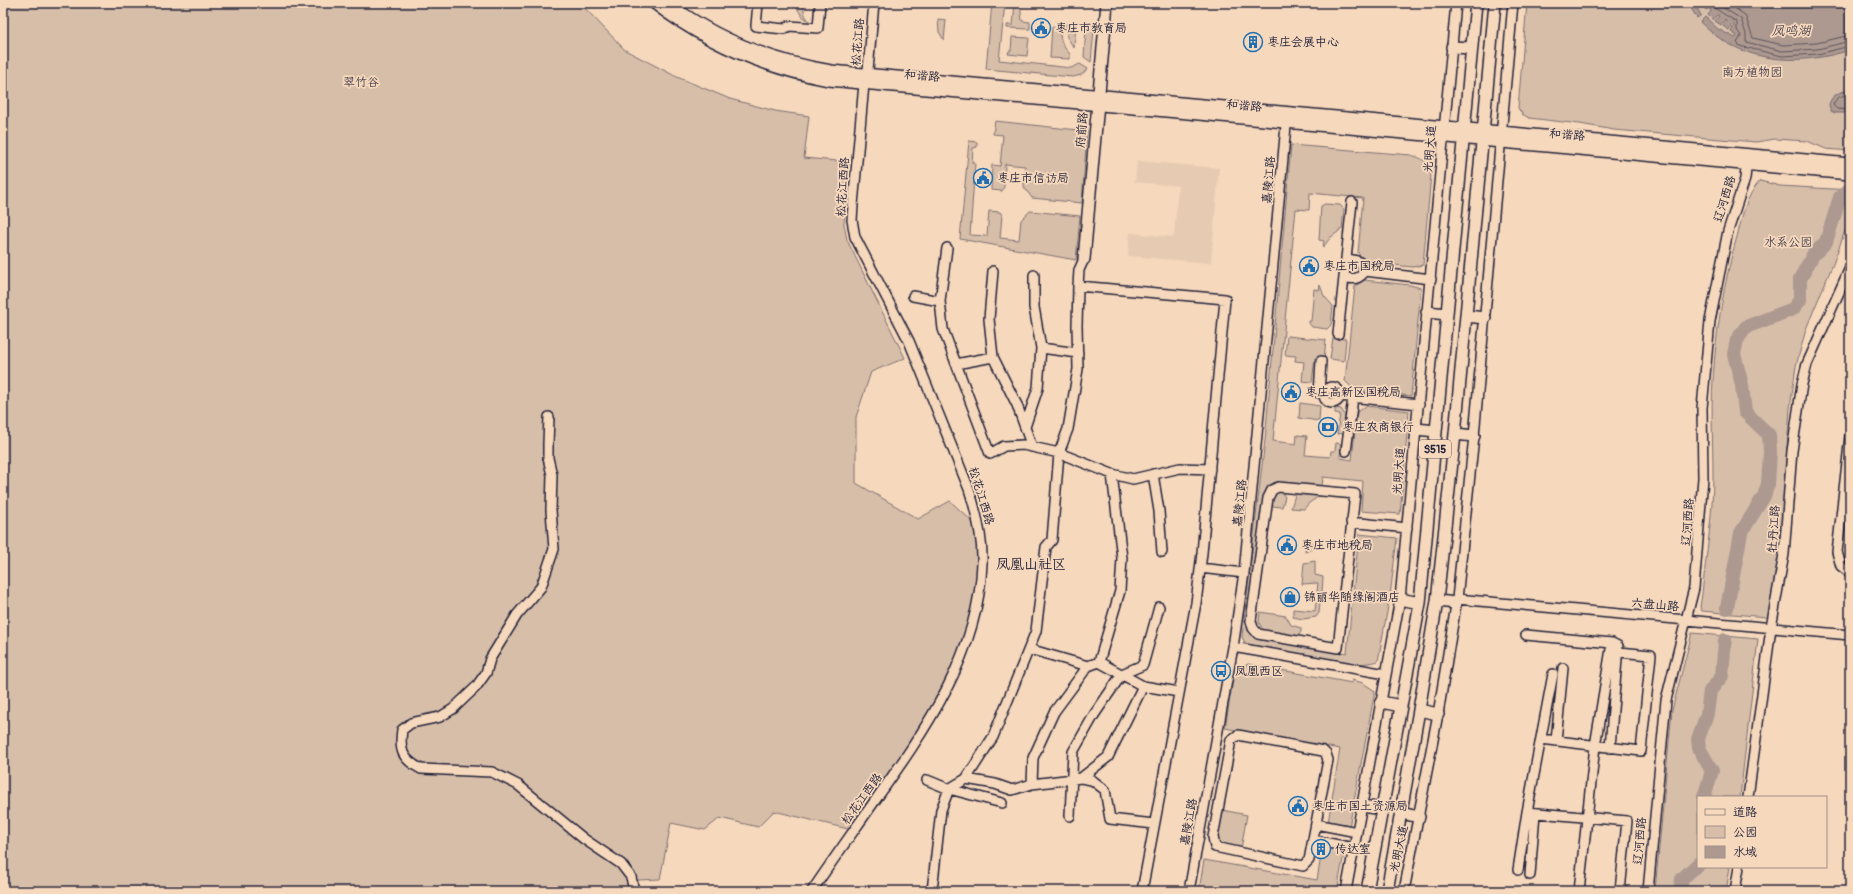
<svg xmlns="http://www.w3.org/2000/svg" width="1853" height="894" viewBox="0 0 1853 894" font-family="Pangolin,'LXGW WenKai TC',sans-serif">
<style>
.built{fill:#e6cab2}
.green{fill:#d7bea9;stroke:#7c7072}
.water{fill:#ad9990;stroke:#75696e}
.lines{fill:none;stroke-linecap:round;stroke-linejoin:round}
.shore{stroke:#5a525d;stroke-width:1}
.river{stroke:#ad9990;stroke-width:14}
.minor-casing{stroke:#22223b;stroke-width:12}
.major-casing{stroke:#22223b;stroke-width:14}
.minor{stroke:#f6d8bc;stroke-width:9}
.major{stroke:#f6d8bc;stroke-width:11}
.labels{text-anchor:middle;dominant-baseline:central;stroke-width:3.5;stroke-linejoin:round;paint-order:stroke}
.shield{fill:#f6d8bc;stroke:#625962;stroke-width:1}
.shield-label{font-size:11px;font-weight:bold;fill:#22223b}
.poi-label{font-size:12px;fill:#22223b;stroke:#f6d8bc;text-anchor:start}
.street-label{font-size:12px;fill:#22223b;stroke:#f6d8bc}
.park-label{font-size:12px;fill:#464151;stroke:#f6d8bc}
.water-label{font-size:13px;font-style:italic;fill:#4c4654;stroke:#f6d8bc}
.quarter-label{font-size:14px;fill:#22223b;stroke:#f6d8bc}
</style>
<rect width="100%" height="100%" fill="#f6d8bc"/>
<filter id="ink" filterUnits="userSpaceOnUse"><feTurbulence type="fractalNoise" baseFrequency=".025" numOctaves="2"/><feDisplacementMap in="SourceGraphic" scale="8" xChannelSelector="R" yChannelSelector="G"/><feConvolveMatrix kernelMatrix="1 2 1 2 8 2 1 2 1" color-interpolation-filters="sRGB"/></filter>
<g filter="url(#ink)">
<!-- built -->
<path class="built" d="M 1137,161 L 1219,168 L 1211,263 L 1128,256 L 1130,233 L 1174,237 L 1178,186 L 1135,182 Z"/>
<!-- green -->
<path class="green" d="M 3,3 L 580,3 L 625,50 L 677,77 L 730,99 L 775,111 L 809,116 L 804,158 L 848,162 L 844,224 L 847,240 L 905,358 L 871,372 L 856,417 L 856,483 L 918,519 L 950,501 L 974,523 L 980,562 L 968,627 L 943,690 L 913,743 L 848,829 L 774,811 L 758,827 L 720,818 L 705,830 L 671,823 L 660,879 L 638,880 L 638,891 L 3,891 Z
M 992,3 L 1005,3 L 999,60 L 1071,68 L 1080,64 L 1088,69 L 1081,75 L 1073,77 L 986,69 Z
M 1015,3 L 1020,3 L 1022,21 L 1030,22 L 1030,29 L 1007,28 L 1007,25 L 1013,25 Z
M 1527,3 L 1850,3 L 1850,151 L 1826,149 L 1807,141 L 1775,139 L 1756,142 L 1614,130 L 1580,124 L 1529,118 L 1522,114 L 1518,108 Z
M 795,5 L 803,5 L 805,15 L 809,21 L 802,16 Z
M 938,19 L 946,20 L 944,40 L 939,32 Z
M 1066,24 L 1076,25 L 1074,48 L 1067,37 Z
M 1052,26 L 1060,27 C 1059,38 1062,46 1070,54 L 1070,59 L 1050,58 Z
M 1086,28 L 1094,29 L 1091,62 L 1084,57 Z
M 1012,37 L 1029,38 L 1027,56 L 1008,54 L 1009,51 L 1011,51 Z
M 995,121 L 1087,131 L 1082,203 L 1032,198 L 1024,187 L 1025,166 L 1005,164 L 1004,187 L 1002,191 L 991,190 L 992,165 L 1000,166 L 1003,135 L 993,134 Z
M 969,141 L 977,142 L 977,147 L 973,148 L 972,163 L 975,163 L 970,235 L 987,236 L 989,211 L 1000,212 L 1002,215 L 1000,238 L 1019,240 L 1021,220 L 1030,211 L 1080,216 L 1076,260 L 960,239 Z
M 1291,145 L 1411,155 C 1422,158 1429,162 1431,174 L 1423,265 L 1412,267 L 1366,262 L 1358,253 L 1363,198 L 1310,193 L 1309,210 L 1296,209 L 1273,441 L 1296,444 L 1297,435 L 1307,436 L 1305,455 L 1330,457 L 1331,451 L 1335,451 L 1336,443 L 1341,444 L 1340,458 L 1352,460 L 1357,412 L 1366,406 L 1409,411 L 1400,514 L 1361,511 L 1363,481 L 1323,477 L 1322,487 L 1273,483 L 1264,494 L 1249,617 L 1256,638 L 1347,653 L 1359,534 L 1397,538 L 1390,596 L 1378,661 C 1345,671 1282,653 1247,646 L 1242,637 L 1265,440 Z
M 1760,181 L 1780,186 L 1850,190 L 1850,217 L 1833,264 L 1806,329 L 1796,366 L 1790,408 L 1782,514 L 1783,567 L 1776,618 L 1702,611 L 1700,607 L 1702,594 C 1706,555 1713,515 1713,476 C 1713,444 1711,412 1713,379 C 1716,330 1724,281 1738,233 C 1743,214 1746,196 1760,181 Z
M 1325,204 L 1340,205 L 1344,209 L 1342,229 L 1331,237 L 1323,247 L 1324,241 L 1319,240 L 1321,206 Z
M 1364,280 L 1410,285 L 1421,288 L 1411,396 L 1355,390 L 1345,381 L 1355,286 Z
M 1320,285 L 1324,296 L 1333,306 L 1331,325 L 1327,329 L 1312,327 L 1309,323 L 1309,321 L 1311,321 L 1314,289 L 1319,290 Z
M 1287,336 L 1326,340 L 1324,359 L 1315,358 L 1312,382 L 1302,381 L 1304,362 L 1295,361 L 1296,356 L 1285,355 Z
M 1333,338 L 1346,339 L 1344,361 L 1330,359 Z
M 1300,403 L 1320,406 L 1319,421 L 1299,418 Z
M 1335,408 L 1341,409 L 1345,415 L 1343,433 L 1337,434 L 1340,414 L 1335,413 Z
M 1281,491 L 1285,497 L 1282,507 L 1272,506 L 1270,503 L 1274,492 Z
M 1299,493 L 1321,495 L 1309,503 L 1304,509 L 1291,508 L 1295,495 Z
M 1306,539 L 1316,545 L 1313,549 L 1305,552 Z
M 1315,561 L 1315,575 L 1323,577 L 1322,592 L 1317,592 L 1318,583 L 1302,584 L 1304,563 Z
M 1316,602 L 1320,603 L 1319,613 L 1316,617 L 1303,619 L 1293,617 L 1293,609 L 1315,611 Z
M 1260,612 L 1286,616 L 1291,625 L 1301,628 L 1301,632 L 1297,637 L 1264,631 L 1259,623 Z
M 1692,633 L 1758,639 L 1740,797 L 1698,797 L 1698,867 L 1730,867 L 1726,891 L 1655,891 L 1672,710 Z
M 1248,664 L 1352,683 L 1352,680 L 1363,683 L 1375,691 L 1349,827 L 1328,823 L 1340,749 L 1225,728 L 1234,674 L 1240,668 Z
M 1222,810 L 1247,815 L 1241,849 L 1219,844 L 1217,836 Z
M 1323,844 L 1345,848 L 1337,891 L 1199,891 L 1204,860 L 1317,880 Z"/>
<!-- water -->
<path class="water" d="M 1688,3 L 1698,3 L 1695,5 L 1701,15 L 1697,18 Z
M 1702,3 L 1850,3 L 1850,50 C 1797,67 1740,63 1700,22 L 1705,17 L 1718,29 L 1735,38 L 1737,36 L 1731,32 L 1734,25 L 1732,24 L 1729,30 L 1723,26 L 1726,21 L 1725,19 L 1721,25 L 1715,21 L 1719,16 L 1717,15 L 1713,20 L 1708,15 L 1711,11 L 1709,8 L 1706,10 Z
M 1845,91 L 1850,92 L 1850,113 L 1835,113 L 1831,111 L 1829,105 C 1831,96 1837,93 1845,91 Z"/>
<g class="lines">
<!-- shore -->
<path class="shore" d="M 1706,3 C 1717,9 1726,16 1737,22 L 1737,30 L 1741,36 L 1737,43 L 1740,46 L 1782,56 L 1818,54 L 1850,46
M 1716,3 L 1741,19 L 1746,34 L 1746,42 L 1782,51 L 1818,49 L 1850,41
M 1727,3 L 1745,15 L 1753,38 L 1783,45 L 1817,43 L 1850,35
M 1850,95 C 1842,95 1836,97 1833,105 L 1837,109 L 1850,110"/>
<!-- river -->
<path class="river" d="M 1727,608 L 1741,533 L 1764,496 L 1768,484 L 1770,452 L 1769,435 L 1745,412 L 1742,385 L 1734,354 L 1737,340 L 1746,327 L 1793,309 L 1800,300 L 1800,279 L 1813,255 L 1826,242 L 1840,197 L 1849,190
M 1704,797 L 1712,771 L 1699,748 L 1698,739 L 1707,714 L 1710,691 L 1722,676 L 1725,640
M 1680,891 L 1682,879 L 1698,864"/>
<defs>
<path id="minor" d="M 758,3 L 756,26 L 784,29 L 789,26 L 818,28 L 820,3
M 867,81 L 874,3
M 947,248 L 940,301 L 943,329 L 990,454 L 1004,446 L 1023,445 L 1059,453 L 1112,474 L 1133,479 L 1180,468 L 1210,469
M 1346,259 C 1356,260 1362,260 1365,271
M 993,271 L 989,319 L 993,357
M 1365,271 L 1431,279
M 1344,278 C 1354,279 1359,280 1365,271
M 1078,286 L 1225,299 L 1202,553 L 1196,603 L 1142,891
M 913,296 L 940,301
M 1338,334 L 1352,202
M 1041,348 L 1078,353
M 1321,361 L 1319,393 L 1323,394
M 956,364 L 993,357 L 1017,405 L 1032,447
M1324 395a8 8 0 1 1 16 0a8 8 0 1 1-16 0Z
M 1340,396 L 1419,404
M 549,417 L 548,444 L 548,458 L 552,475 L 551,510 L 554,549 L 541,587 L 517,615 L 490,659 L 486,673 L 476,687 L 453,709 L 440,717 L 411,723 L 402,730 C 399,750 402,759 421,769 L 492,772 L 518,785 L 584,839 L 621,864 L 631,877 L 634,891
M 1025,427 L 1038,388 L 1041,348 L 1034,307 L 1034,275
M 1850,436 L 1837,552 L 1841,566 L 1850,573
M 1346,451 L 1353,398
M 1153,474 L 1159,511 L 1162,552
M 1278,487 L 1355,494 L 1338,648 L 1258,634 L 1253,628 L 1251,621 L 1268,498 L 1272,490 Z
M 1351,522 L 1407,528
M 1200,568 L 1244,573
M 1457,599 L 1850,635
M 1526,635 L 1612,643 L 1618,646 L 1610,748
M 1233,647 L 1386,674
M 1029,649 L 1088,666 L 1099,662 L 1143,686 L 1179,692
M 1099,662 L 1120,591 L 1122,558 L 1112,474
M 1238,735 L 1323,751 L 1326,754 L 1328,760 L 1309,860 L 1303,866 L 1215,847 L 1213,837 L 1231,740 Z
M 1541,739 L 1641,751 L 1651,655 L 1619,652
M 1556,741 L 1563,668
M 1081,778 L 1108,757 L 1143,686
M 966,779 L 995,784 L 1012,790 L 1032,784 L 1081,778 L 1092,780 L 1105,790 L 1110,819 L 1154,824
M 927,780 L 949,789 L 1002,803
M 1032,784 L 1033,758 L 1054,712 L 1088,666
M 1748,797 L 1771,628 L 1784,554 L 1792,451 L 1802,384 L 1807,364 L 1849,270
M 1527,812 L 1627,821 L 1620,891
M 1070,816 L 1073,752 L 1094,715 L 1122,674 L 1143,665 L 1159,607
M 1316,824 L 1357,832
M 1313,840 L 1354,848
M 1518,870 L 1527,812 L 1553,674
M 1530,875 L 1535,813
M 812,891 C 832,861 853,832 874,802 C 925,731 979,654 982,563 C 983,538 977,514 969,489 L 909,341 L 855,237 L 852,220 L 853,205 L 864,84
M 932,891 L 941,810 L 949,789 L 966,779 L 993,737 L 1036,631 L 1046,547 L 1052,540 L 1059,453 L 1068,429 L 1078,369 L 1077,326 L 1078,286 L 1079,270 L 1084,259
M 1189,891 L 1233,647 L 1244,573 L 1287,115
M 1346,891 L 1400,599 L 1456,3
M 1404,891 L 1438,714 L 1457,599 L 1474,436 L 1513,3
M 1579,891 L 1595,746 L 1612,643
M 1648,891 L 1666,700 L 1694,588 L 1703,478 L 1702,408 L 1710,321 L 1728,231 L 1745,179 L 1747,158
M 1735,891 L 1739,867"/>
<path id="major" d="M 654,3 C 706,43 764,68 829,80 L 1850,174
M 668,3 C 716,39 772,61 831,71 L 1850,164
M 1452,47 L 1472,48
M 1084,259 L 1107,3
M 1427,312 L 1447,314
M 1466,316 L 1485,318
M 1416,429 L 1436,431
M 1455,434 L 1474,436
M 1400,599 L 1420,603
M 1437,601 L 1456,603
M 1381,702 L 1401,706
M 1419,710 L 1438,714
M 1362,806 L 1382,809
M 1401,813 L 1419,817
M 1367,891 L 1420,603 L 1476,3
M 1387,891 L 1419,710 L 1437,601 L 1455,434 L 1495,3"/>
</defs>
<!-- minor casing -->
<use href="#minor" class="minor-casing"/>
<!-- major casing -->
<use href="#major" class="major-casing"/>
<!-- minor -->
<use href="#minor" class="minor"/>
<!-- major -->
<use href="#major" class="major"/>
</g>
</g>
<!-- icons -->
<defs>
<symbol id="civic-ring" viewBox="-11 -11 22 22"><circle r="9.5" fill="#f6d8bc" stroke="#1f6fb2" stroke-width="1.5"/><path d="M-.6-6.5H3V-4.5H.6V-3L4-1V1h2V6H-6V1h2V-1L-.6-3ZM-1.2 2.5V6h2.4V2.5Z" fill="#1f6fb2"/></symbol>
<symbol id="building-ring" viewBox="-11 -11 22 22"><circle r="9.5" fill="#f6d8bc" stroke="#1f6fb2" stroke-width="1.5"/><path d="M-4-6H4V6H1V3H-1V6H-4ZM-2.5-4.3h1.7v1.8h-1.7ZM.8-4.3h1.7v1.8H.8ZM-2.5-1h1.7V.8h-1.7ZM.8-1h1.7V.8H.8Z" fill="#1f6fb2"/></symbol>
<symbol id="bank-ring" viewBox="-11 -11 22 22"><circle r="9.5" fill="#f6d8bc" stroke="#1f6fb2" stroke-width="1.5"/><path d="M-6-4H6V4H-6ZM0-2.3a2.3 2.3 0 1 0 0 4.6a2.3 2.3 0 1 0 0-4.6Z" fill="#1f6fb2"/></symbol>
<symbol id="shop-ring" viewBox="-11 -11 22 22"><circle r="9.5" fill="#f6d8bc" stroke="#1f6fb2" stroke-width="1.5"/><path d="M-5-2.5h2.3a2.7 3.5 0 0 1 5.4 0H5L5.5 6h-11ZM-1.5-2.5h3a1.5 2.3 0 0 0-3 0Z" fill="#1f6fb2"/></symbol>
<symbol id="bus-ring" viewBox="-11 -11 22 22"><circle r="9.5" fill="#f6d8bc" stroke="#1f6fb2" stroke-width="1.5"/><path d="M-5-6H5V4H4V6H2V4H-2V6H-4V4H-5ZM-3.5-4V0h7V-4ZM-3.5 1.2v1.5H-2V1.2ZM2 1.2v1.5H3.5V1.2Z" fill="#1f6fb2"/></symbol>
</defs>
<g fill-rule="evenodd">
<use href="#civic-ring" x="1030" y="17" width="22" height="22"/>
<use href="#building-ring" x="1242" y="31" width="22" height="22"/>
<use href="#civic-ring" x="972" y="167" width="22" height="22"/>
<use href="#civic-ring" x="1298" y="255" width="22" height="22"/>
<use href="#civic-ring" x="1280" y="381" width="22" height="22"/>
<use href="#bank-ring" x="1317" y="416" width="22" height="22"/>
<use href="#civic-ring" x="1276" y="534" width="22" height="22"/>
<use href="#shop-ring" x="1279" y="586" width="22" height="22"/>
<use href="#bus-ring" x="1210" y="660" width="22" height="22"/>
<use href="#civic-ring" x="1287" y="795" width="22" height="22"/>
<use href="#building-ring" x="1310" y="838" width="22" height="22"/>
</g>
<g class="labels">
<!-- shield labels -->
<rect class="shield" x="1419" y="440" width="32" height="18" rx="3"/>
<g class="shield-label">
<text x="1435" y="449">S515</text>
</g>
<!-- poi labels -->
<g class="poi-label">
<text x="1055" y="28">枣庄市教育局</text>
<text x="1267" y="42">枣庄会展中心</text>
<text x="997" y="178">枣庄市信访局</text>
<text x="1323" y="266">枣庄市国税局</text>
<text x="1305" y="392">枣庄高新区国税局</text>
<text x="1342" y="427">枣庄农商银行</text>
<text x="1301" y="545">枣庄市地税局</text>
<text x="1304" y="597">锦丽华随缘阁酒店</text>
<text x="1235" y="671">凤凰西区</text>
<text x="1312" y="806">枣庄市国土资源局</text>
<text x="1335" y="849">传达室</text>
</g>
<!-- street labels -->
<g class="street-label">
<text transform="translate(858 42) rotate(-85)">松花江路</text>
<text transform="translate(922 76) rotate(5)">和谐路</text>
<text transform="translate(1244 106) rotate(5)">和谐路</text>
<text transform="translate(1082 130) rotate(-85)">府前路</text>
<text transform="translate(1567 135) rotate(5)">和谐路</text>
<text transform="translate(1430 149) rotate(-85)">光明大道</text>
<text transform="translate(1269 180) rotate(-85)">嘉陵江路</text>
<text transform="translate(843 187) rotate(-86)">松花江西路</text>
<text transform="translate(1725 199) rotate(-73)">辽河西路</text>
<text transform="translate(1399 471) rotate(-85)">光明大道</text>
<text transform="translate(981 496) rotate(73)">松花江西路</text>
<text transform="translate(1240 503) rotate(-84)">嘉陵江路</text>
<text transform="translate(1688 522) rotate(-86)">辽河西路</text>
<text transform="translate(1774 529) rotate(-86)">牡丹江路</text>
<text transform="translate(1655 605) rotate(5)">六盘山路</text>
<text transform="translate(862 799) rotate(-54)">松花江西路</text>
<text transform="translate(1189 822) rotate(-80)">嘉陵江路</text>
<text transform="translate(1640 841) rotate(-85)">辽河西路</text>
<text transform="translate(1399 849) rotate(-78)">光明大道</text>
</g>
<!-- park labels -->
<g class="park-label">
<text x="1752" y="72">南方植物园</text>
<text x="361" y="82">翠竹谷</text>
<text x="1788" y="242">水系公园</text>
</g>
<!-- water labels -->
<g class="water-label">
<text x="1791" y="31">凤鸣湖</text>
</g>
<!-- quarter labels -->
<g class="quarter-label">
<text x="1031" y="564">凤凰山社区</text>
</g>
</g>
<!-- margin -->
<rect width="1853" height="894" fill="none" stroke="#f6d8bc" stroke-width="16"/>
<rect x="8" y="8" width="1837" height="878" fill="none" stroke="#22223b" stroke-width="1.5" filter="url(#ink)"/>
<!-- legend -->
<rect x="1697" y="796" width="130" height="72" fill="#f6d8bc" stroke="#a18f88"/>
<rect x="1705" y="809" width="20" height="6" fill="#f6d8bc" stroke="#a18f88"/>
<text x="1733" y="816" font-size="12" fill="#22223b">道路</text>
<rect x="1705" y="826" width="20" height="12" fill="#d7bea9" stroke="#a18f88"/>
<text x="1733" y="836" font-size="12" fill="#22223b">公园</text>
<rect x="1705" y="846" width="20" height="12" fill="#ad9990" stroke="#a18f88"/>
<text x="1733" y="856" font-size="12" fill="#22223b">水域</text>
</svg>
